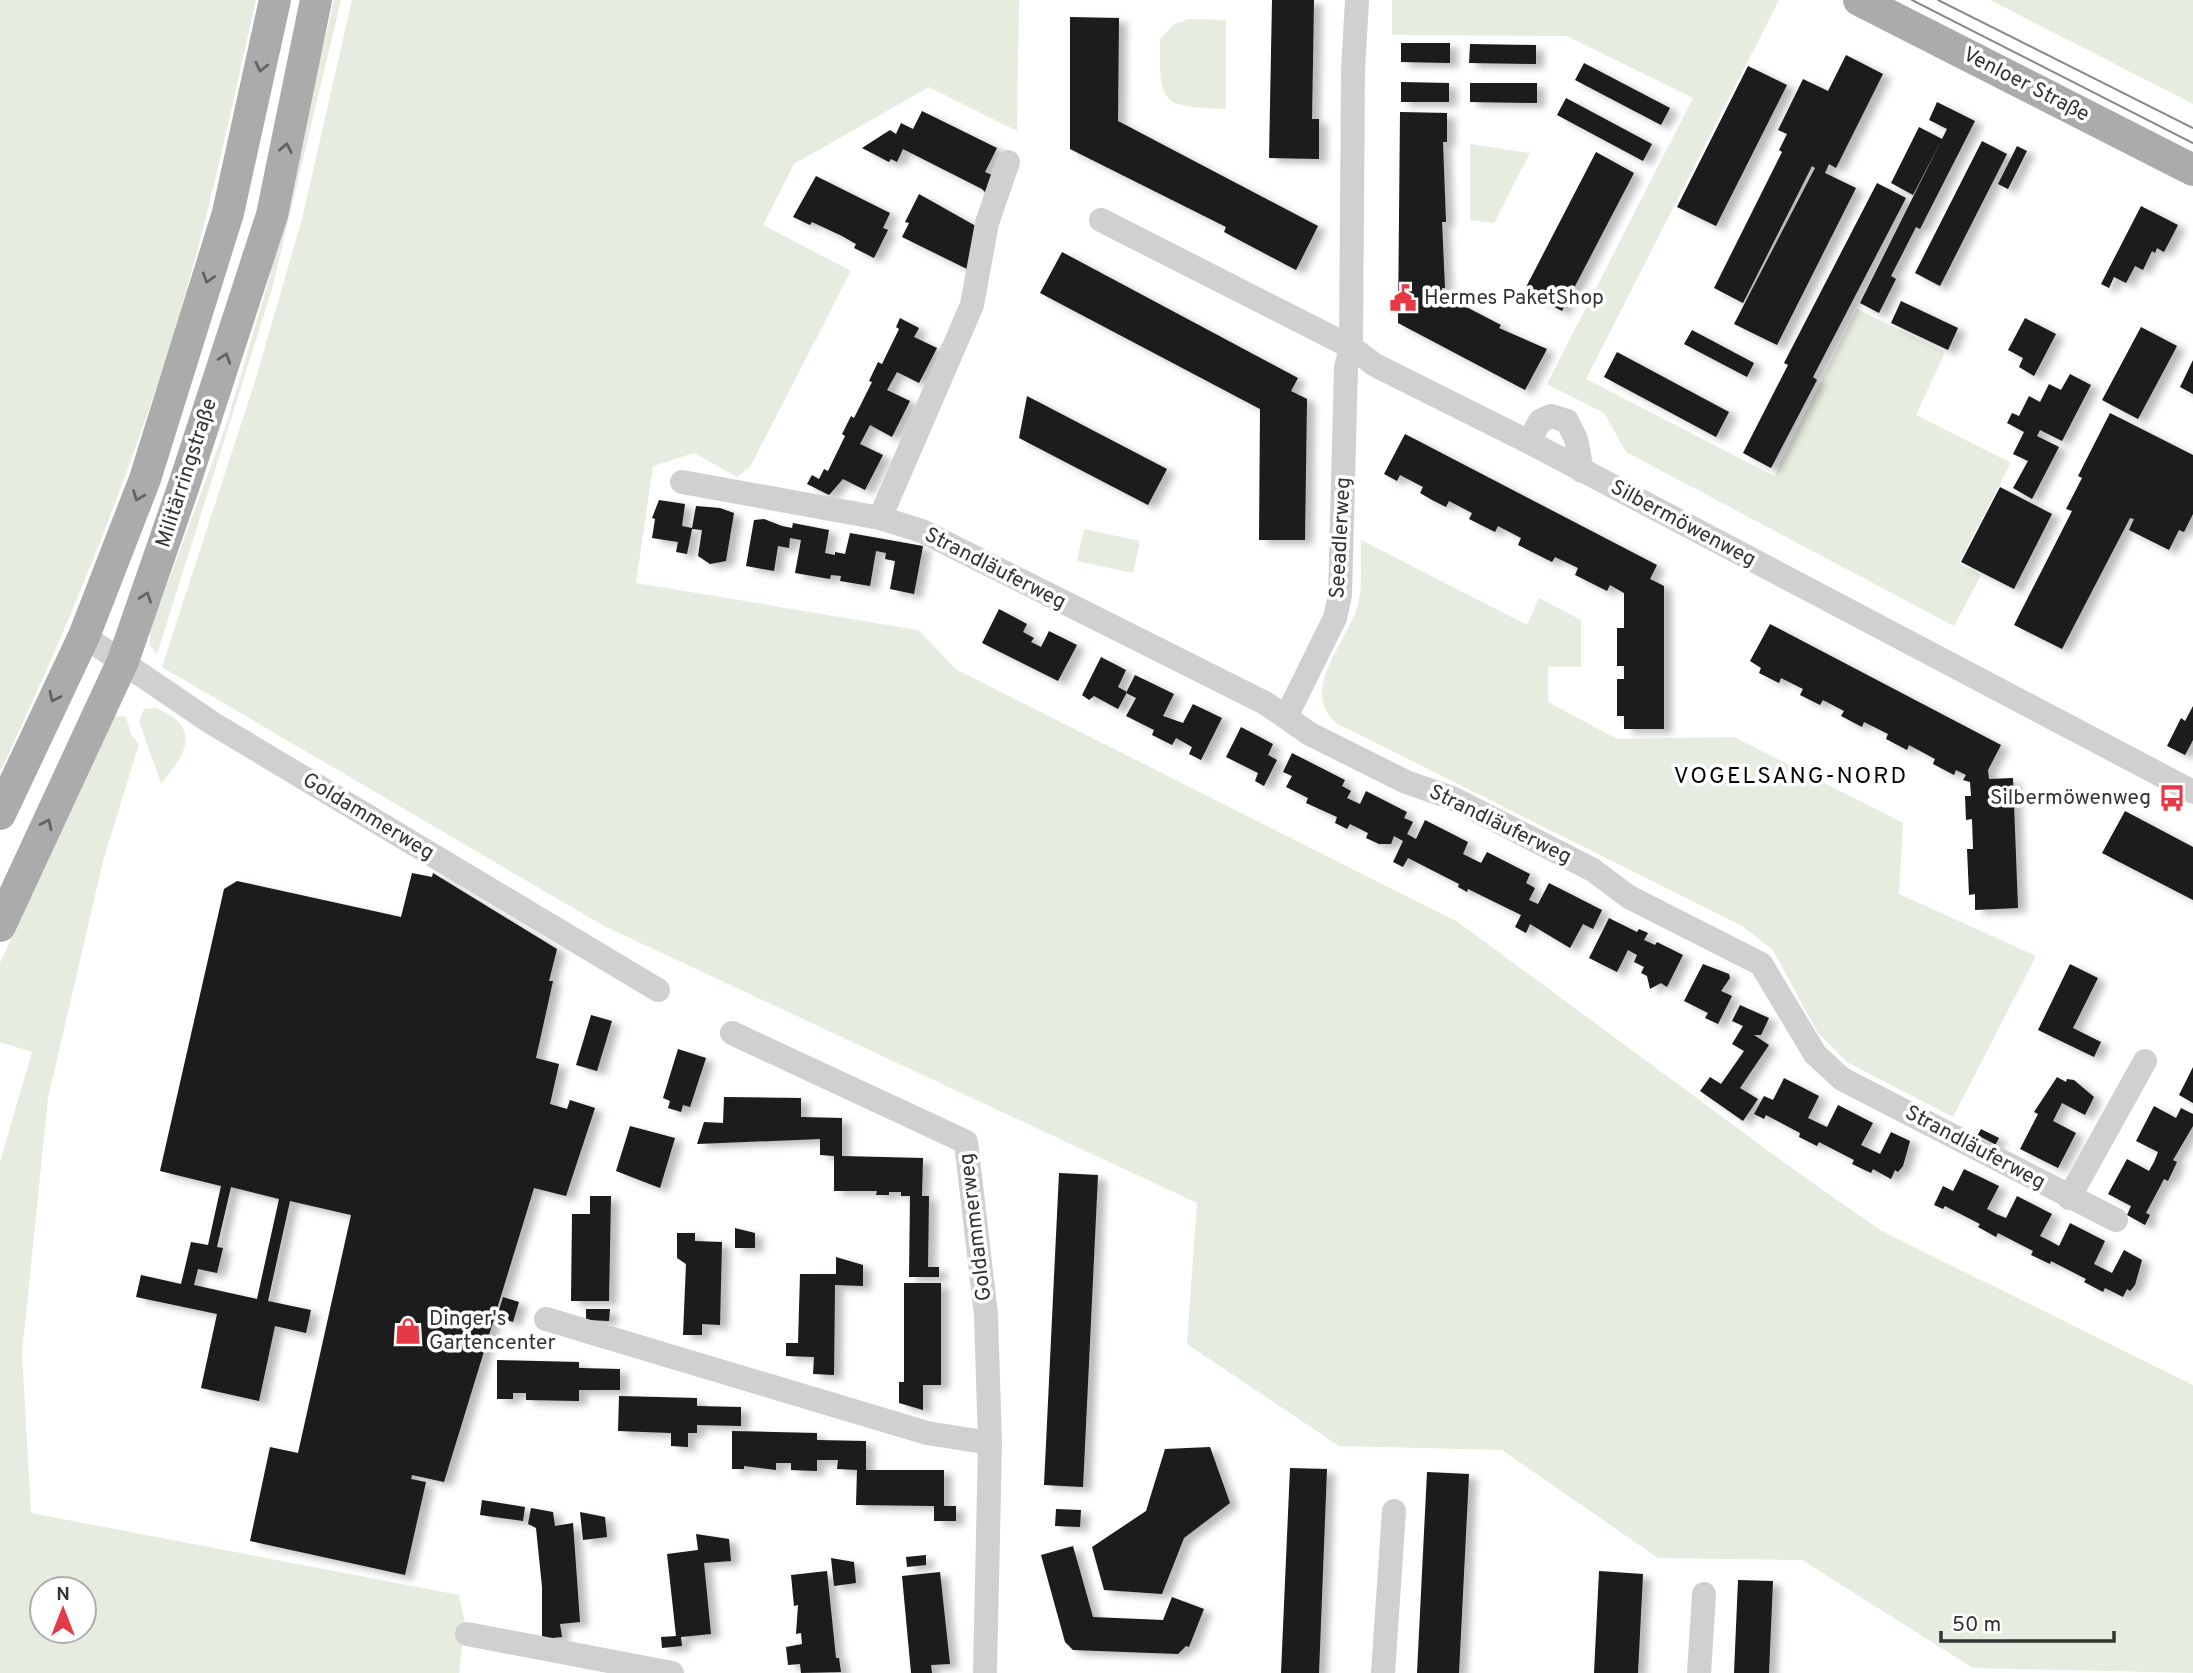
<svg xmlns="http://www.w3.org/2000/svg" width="2193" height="1673" viewBox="0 0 2193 1673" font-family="Overpass,sans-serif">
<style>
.green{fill:#e6ecdf;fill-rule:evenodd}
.building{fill:#1a1a1a;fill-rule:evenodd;filter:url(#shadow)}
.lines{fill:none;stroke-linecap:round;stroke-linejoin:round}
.minor{stroke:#d0d0d0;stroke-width:24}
.major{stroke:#ababab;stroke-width:32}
.tram{stroke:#888;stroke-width:2}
.oneway{stroke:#636363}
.labels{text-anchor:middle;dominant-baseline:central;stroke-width:7;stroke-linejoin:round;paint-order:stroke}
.street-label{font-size:21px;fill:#333;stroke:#fff}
.poi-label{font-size:21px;fill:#333;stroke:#fff;text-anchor:start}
.neighbourhood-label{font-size:23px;letter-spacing:2px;fill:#000;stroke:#fff}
</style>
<defs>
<filter id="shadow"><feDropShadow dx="8" dy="4.5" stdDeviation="3.5" flood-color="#0004"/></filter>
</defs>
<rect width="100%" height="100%" fill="#fff"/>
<!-- green -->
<path class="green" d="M 0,0 L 256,0 C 231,110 208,221 175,329 C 128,481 68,628 0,772 Z
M 334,0 L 341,0 L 272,289 L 157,654 L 150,645 L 150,631 L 225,428 L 267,286 Z
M 352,0 L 1019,0 L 1017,131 L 929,87 L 794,164 L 763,225 L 851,271 L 750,467 L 737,477 L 694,453 L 653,466 L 636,583 L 918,630 L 957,670 L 1458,922 L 1793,1169 L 1880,1230 L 2193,1385 L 2193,1673 L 1973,1668 L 1802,1560 L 1658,1558 L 1502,1450 L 1339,1446 L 1187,1344 L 1197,1203 L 604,926 L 162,667 L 256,378 L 302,219 Z
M 1392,0 L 1779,0 L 1586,379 L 1774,476 L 1857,309 L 1945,352 L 1916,415 L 2011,463 L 1959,563 L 1981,575 L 1954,626 L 1626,452 L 1604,413 L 1547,384 L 1693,98 L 1567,36 L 1392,35 Z
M 1990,0 L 2193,0 L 2193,104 Z
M 1188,19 L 1226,20 L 1226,109 C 1161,107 1159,105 1160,39 L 1173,25 Z
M 1470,144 L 1530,153 L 1494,223 L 1470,220 Z
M 1084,529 L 1140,541 L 1133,573 L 1077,561 Z
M 1361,540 L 1527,625 L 1539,598 L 1581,620 L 1581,667 L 1548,667 L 1548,702 L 1617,739 L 1734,737 L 1903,823 L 1899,894 L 2036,956 L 1953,1117 L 1847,1062 L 1818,1033 L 1773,950 L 1742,926 L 1336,723 C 1297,687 1352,639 1359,600 C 1363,581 1360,559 1361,540 Z
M 156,708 C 202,727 187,754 161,783 L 139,721 L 144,709 Z
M 114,716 L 126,717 L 131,735 L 139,744 L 103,861 L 48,1098 L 22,1353 L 31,1513 L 459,1595 L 465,1624 L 459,1673 L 0,1673 L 0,1162 L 32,1052 L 0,1042 L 0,963 ZM 42,1589 L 84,1589 L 84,1631 L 42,1631 Z"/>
<!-- building -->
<path class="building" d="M 1272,0 L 1314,0 L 1312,119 L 1319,119 L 1319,159 L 1269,158 Z
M 1070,17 L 1119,18 L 1118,121 L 1318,226 L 1296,270 L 1224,232 L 1226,227 L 1070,149 Z
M 1401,43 L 1450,43 L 1450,63 L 1401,62 Z
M 1470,44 L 1536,45 L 1536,64 L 1469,63 Z
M 1846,55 L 1883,74 L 1836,168 L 1829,164 L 1825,173 L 1856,188 L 1777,345 L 1734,324 L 1815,168 L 1812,166 L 1743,303 L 1714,288 L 1782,152 L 1779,150 L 1787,134 L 1778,130 L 1803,79 L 1828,91 Z
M 1584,63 L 1670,108 L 1661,125 L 1575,80 Z
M 1748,66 L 1787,85 L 1716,226 L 1677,207 Z
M 1401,82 L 1449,83 L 1449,102 L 1401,102 Z
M 1470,83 L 1537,83 L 1537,103 L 1470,102 Z
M 1566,98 L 1652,144 L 1643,161 L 1557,115 Z
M 1937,102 L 1975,121 L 1920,229 L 1916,227 L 1891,276 L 1896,279 L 1879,313 L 1860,303 L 1947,129 L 1929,120 Z
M 922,111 L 997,148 L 985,172 L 992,175 L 988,195 L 982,189 L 903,149 L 897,162 L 891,159 L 889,162 L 862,148 L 890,130 L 896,134 L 901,123 L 913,129 Z
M 1400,112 L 1447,113 L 1447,142 L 1443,142 L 1446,222 L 1442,222 L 1445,288 L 1442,288 L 1441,298 L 1450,302 L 1451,299 L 1501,325 L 1499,328 L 1547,349 L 1525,390 L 1398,323 Z
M 1919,127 L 1942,139 L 1913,195 L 1891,183 Z
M 1982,141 L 2007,154 L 1940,286 L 1915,273 Z
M 2017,146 L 2027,151 L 2008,189 L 1998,184 Z
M 1596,152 L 1634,173 L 1562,311 L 1524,291 Z
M 816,176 L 890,213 L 883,228 L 888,230 L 874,258 L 854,248 L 856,244 L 842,236 L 812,222 L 810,225 L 793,217 Z
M 1877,183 L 1906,198 L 1813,377 L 1817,380 L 1771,468 L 1743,453 L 1788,365 L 1784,363 Z
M 919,194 L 981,229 L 967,269 L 902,237 L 909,223 L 905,222 Z
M 2141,206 L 2178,225 L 2164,252 L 2157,248 L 2155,253 L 2152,251 L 2143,270 L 2135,266 L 2126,283 L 2114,277 L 2109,288 L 2101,284 Z
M 1062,252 L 1298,378 L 1291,391 L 1307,399 L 1305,540 L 1259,540 L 1260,409 L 1040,293 Z
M 1901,301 L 1958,328 L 1948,350 L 1891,323 Z
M 900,318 L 919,328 L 914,337 L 937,348 L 919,383 L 897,372 L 887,390 L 910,401 L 892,437 L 870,425 L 860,444 L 883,455 L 865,490 L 843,479 L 829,495 L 807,484 L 812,475 L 819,479 L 824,469 L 828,471 L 845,436 L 842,434 L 851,416 L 854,418 L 872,382 L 869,381 L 878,362 L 882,364 L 899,329 L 896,327 Z
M 2025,318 L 2056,334 L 2034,376 L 2019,367 L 2023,358 L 2008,350 Z
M 2141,327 L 2177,346 L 2138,419 L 2102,400 Z
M 1692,330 L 1754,363 L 1747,377 L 1684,344 Z
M 1617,352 L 1729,412 L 1716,437 L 1604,377 Z
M 2193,360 L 2193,394 L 2180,387 Z
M 2070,374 L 2091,385 L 2062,441 L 2040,430 L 2037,436 L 2059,447 L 2032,499 L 2013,488 L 2028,461 L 2013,454 L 2024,432 L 2007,423 L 2012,413 L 2019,416 L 2029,396 L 2040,402 L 2049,384 L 2061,390 Z
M 1027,396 L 1167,469 L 1148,505 L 1019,438 Z
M 2110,413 L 2193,455 L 2193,514 L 2184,532 L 2179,530 L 2169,550 L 2129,530 L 2134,519 L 2130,518 L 2062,649 L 2014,625 L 2072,511 L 2066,509 L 2082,478 L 2078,476 Z
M 1405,434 L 1657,565 L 1650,579 L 1664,586 L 1664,729 L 1624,729 L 1624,716 L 1617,716 L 1617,679 L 1624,679 L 1624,666 L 1617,666 L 1617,628 L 1624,628 L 1624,593 L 1610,585 L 1607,591 L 1575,575 L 1578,568 L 1555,557 L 1552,562 L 1518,545 L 1521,538 L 1498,526 L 1495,532 L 1469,519 L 1472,513 L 1449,501 L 1446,507 L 1432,500 L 1420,493 L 1423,487 L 1400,475 L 1397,481 L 1384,474 Z
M 2000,487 L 2052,514 L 2014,589 L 1961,562 Z
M 659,500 L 685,504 L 682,526 L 692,528 L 696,506 L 720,508 L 734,513 L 726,561 L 710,564 L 698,556 L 702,530 L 692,529 L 687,554 L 676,552 L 678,542 L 652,538 L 655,519 L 652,518 Z
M 764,519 L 782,526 L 792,528 L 793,523 L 829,530 L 825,553 L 835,555 L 835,552 L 845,554 L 850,533 L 923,546 L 914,594 L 890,589 L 895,561 L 885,559 L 886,553 L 876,551 L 870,586 L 840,581 L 841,576 L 831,575 L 830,579 L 795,573 L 801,540 L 790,538 L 789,548 L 778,546 L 774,571 L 746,566 L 754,520 Z
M 999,609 L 1027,624 L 1023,632 L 1034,638 L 1031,642 L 1041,647 L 1049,631 L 1077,645 L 1058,681 L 982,643 Z
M 1770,624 L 2001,745 L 1988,770 L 1989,779 L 2013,778 L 2018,908 L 1975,910 L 1975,894 L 1969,895 L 1967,849 L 1973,849 L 1972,819 L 1966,820 L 1965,796 L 1971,796 L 1970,782 L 1963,780 L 1966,775 L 1956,770 L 1954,775 L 1933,764 L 1935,759 L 1909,745 L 1907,750 L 1886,739 L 1888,734 L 1864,722 L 1862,727 L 1841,716 L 1844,711 L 1823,700 L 1820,705 L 1800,695 L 1803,689 L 1781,678 L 1779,683 L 1759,673 L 1761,668 L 1750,661 Z
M 1101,657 L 1126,670 L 1118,687 L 1127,692 L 1118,709 L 1094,696 L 1089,700 L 1082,695 Z
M 1135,675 L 1174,694 L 1163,716 L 1183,723 L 1193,704 L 1222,718 L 1201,760 L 1189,754 L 1192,747 L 1176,738 L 1172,745 L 1152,735 L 1154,730 L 1126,716 L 1136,698 L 1126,693 Z
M 2193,706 L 2193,740 L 2185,755 L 2167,746 L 2181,718 L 2185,721 Z
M 1241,727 L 1273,744 L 1268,755 L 1277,760 L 1264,786 L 1255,781 L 1258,773 L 1226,757 Z
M 1292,753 L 1345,780 L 1342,786 L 1351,791 L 1347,798 L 1360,804 L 1366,791 L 1407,812 L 1404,818 L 1413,822 L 1407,834 L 1416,839 L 1425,820 L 1468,842 L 1463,854 L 1481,863 L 1487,852 L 1530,874 L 1526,883 L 1535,888 L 1529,900 L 1538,904 L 1549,883 L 1602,910 L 1593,929 L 1583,924 L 1570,948 L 1530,924 L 1526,933 L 1515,927 L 1521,915 L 1468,889 L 1467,892 L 1458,887 L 1459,884 L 1408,858 L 1403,867 L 1393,862 L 1403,841 L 1394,836 L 1391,844 L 1379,844 L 1366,838 L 1368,833 L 1350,824 L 1347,829 L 1335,823 L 1337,817 L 1306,803 L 1308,798 L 1286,787 L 1292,776 L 1283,772 Z
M 2125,811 L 2193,847 L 2193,900 L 2102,853 Z
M 412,873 L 432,877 L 433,873 L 557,949 L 549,981 L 553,981 L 536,1058 L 559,1064 L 550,1104 L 567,1109 L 570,1100 L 595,1108 L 566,1196 L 534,1188 L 444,1482 L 412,1475 L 411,1479 L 426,1482 L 405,1575 L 250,1541 L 270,1447 L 298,1453 L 351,1215 L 290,1201 L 268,1301 L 311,1310 L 306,1333 L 275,1326 L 259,1401 L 201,1388 L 217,1314 L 136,1297 L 141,1275 L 181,1284 L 191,1242 L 208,1245 L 221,1186 L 160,1171 L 224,889 L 237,881 L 401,917 ZM 231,1187 L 279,1199 L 257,1299 L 194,1285 L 198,1269 L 217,1273 L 223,1248 L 217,1247 Z
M 1609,918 L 1637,932 L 1639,929 L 1648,933 L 1644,940 L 1655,945 L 1657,942 L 1683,955 L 1667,987 L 1661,983 L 1650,989 L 1647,976 L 1641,973 L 1644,967 L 1634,962 L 1637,955 L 1628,950 L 1617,972 L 1589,958 Z
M 1703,964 L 1729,974 L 1730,978 L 1721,991 L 1732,996 L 1718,1024 L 1705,1018 L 1708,1013 L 1684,1001 Z
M 2070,964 L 2098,978 L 2073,1028 L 2101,1042 L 2094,1057 L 2038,1030 Z
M 1740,1005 L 1769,1018 L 1761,1035 L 1754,1035 L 1769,1045 L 1740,1088 L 1758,1099 L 1743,1121 L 1700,1091 L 1710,1077 L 1721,1084 L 1744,1051 L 1732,1044 L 1743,1026 L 1732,1021 Z
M 591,1015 L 612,1021 L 597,1071 L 576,1065 Z
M 678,1049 L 706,1058 L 690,1107 L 683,1105 L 681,1112 L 668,1108 L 670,1101 L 663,1098 Z
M 2193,1067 L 2193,1103 L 2179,1095 Z
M 2057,1077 L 2066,1082 L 2067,1079 L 2074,1080 L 2094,1097 L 2085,1115 L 2062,1103 L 2053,1121 L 2076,1133 L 2058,1168 L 2020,1149 L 2038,1114 L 2034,1112 Z
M 1784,1078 L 1819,1096 L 1808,1118 L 1827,1127 L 1838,1105 L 1873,1123 L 1861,1145 L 1880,1154 L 1891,1132 L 1910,1141 L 1903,1166 L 1898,1172 L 1895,1170 L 1891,1179 L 1873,1169 L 1871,1173 L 1852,1164 L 1854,1160 L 1819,1142 L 1817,1146 L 1799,1137 L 1800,1133 L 1766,1115 L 1764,1119 L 1754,1114 L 1764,1096 L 1773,1100 Z
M 724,1097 L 801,1098 L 801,1117 L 842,1118 L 842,1156 L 923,1158 L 922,1196 L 929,1196 L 928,1267 L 939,1267 L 939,1277 L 909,1277 L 910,1196 L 901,1196 L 901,1192 L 889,1192 L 889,1195 L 876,1195 L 877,1191 L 834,1191 L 834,1156 L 820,1155 L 820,1139 L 697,1144 L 704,1122 L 723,1123 Z
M 2154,1106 L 2176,1118 L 2181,1108 L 2193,1114 L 2193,1126 L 2173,1160 L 2177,1162 L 2168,1181 L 2164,1179 L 2146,1213 L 2150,1215 L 2145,1225 L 2127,1215 L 2131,1206 L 2108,1194 L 2127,1159 L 2149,1171 L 2154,1162 L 2158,1152 L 2136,1141 Z
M 630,1126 L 675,1138 L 660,1188 L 616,1171 Z
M 1981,1129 L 1999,1138 L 1994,1147 L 1976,1138 Z
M 1964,1169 L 1999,1186 L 1987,1209 L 1996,1214 L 2006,1218 L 2017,1196 L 2052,1214 L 2040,1236 L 2050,1241 L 2059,1246 L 2070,1223 L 2105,1241 L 2094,1264 L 2112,1273 L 2124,1250 L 2142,1260 L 2135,1285 L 2130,1291 L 2127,1289 L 2123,1297 L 2105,1288 L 2103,1292 L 2084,1282 L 2086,1279 L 2051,1261 L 2050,1264 L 2031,1255 L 2033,1251 L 1998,1233 L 1996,1237 L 1978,1227 L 1980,1224 L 1945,1206 L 1943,1209 L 1934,1205 L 1943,1186 L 1953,1191 Z
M 1059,1173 L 1098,1175 L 1083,1487 L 1044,1485 Z
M 590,1196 L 611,1196 L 609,1301 L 571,1301 L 572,1214 L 590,1214 Z
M 735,1228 L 755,1233 L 755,1248 L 735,1248 Z
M 677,1233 L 695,1233 L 695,1241 L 722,1242 L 720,1325 L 702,1324 L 702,1335 L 683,1335 L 686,1264 L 677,1258 Z
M 836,1257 L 863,1265 L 863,1286 L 835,1285 L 834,1375 L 813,1374 L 814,1357 L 786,1356 L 786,1343 L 798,1343 L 800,1274 L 836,1274 Z
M 904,1283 L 941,1283 L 941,1385 L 923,1385 L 923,1410 L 899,1403 L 899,1382 L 904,1382 Z
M 503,1297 L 519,1302 L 513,1322 L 497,1317 Z
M 586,1309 L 610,1309 L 609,1321 L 586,1320 Z
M 497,1360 L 579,1362 L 579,1368 L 620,1369 L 620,1390 L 579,1390 L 579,1401 L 526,1400 L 526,1393 L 513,1393 L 513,1399 L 497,1399 Z
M 619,1396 L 697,1398 L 697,1406 L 741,1407 L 741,1426 L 697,1425 L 697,1433 L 688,1433 L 688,1447 L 671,1446 L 671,1433 L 618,1431 Z
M 732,1431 L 817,1433 L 817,1440 L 866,1441 L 866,1470 L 944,1470 L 944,1506 L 956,1506 L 956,1521 L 934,1521 L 934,1506 L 856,1505 L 857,1470 L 837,1469 L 838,1460 L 817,1460 L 817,1471 L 791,1470 L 791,1463 L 776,1463 L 776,1470 L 744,1466 L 744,1469 L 732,1469 Z
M 1210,1447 L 1230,1503 L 1184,1538 L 1162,1594 L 1104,1590 L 1092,1547 L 1146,1511 L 1165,1449 Z
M 1290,1468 L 1327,1469 L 1319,1673 L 1281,1673 Z
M 1427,1472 L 1469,1474 L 1459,1673 L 1417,1673 Z
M 482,1500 L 525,1507 L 523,1521 L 480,1515 Z
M 531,1508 L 553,1512 L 555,1526 L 573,1523 L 580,1622 L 560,1624 L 562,1637 L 542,1639 L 542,1587 L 536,1528 L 528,1524 Z
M 1056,1509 L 1081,1510 L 1080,1527 L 1055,1526 Z
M 580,1512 L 605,1517 L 607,1537 L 583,1540 Z
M 696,1534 L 729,1539 L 731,1561 L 704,1563 L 711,1634 L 681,1637 L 682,1646 L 662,1648 L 661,1637 L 676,1636 L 667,1554 L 698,1550 Z
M 1073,1546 L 1093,1617 L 1163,1620 L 1172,1597 L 1204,1609 L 1189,1647 L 1186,1646 L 1178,1654 L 1073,1650 L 1065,1642 L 1041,1555 Z
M 926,1555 L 926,1565 L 907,1567 L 906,1557 Z
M 831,1558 L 854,1562 L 856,1583 L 834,1586 Z
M 827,1571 L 836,1658 L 839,1658 L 841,1672 L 801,1673 L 800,1664 L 788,1665 L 786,1647 L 802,1644 L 801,1633 L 796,1634 L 798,1605 L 794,1606 L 791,1575 Z
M 1599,1571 L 1643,1574 L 1638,1673 L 1594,1673 Z
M 940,1572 L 950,1664 L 931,1665 L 932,1673 L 911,1673 L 902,1576 Z
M 1738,1580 L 1773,1581 L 1769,1673 L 1734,1673 Z"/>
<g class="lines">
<!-- minor -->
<path class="minor" d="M 1101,220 L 1351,347 L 1375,365 L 1529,442 L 2193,792
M 1529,442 L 1540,421 L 1551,416 L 1567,421 L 1576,439 L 1582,471
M 682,482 L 880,518 L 922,531 L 1265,703 L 1310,734 L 1406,782 L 1452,798 L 1593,870 L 1629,897 L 1761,964 L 1815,1054 L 1842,1079 L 2116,1220
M 880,518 L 972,305 L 987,223 L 1008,162
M 84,636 L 212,723 L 658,990
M 1286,717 L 1335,618 L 1340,595 L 1346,368 L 1351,347 L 1353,71 L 1357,0
M 732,1033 L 966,1142 L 986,1315 L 990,1443 L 985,1673
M 2069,1198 L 2145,1061
M 546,1319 L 927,1433 L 990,1443
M 467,1634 L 672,1673
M 1383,1673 L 1394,1511
M 1699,1673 L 1704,1594"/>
<!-- major -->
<path class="major" d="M 1859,0 L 2193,170
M 0,814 L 84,636 L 145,479 L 228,213 L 275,0
M 0,926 L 123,661 L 183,488 L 272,215 L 316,0"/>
<!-- tram -->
<path class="tram" d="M 1912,0 L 2193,143
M 1938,0 L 2193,128"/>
</g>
<!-- one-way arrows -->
<defs><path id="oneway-chevron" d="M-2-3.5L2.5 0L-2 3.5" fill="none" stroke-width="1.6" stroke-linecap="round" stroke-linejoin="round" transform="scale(1.75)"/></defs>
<g class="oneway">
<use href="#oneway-chevron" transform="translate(261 67) rotate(103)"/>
<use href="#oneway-chevron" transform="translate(286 148) rotate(-78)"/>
<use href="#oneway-chevron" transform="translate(208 278) rotate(107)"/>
<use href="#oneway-chevron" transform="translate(225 358) rotate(-72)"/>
<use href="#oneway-chevron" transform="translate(138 496) rotate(111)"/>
<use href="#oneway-chevron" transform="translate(146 597) rotate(-71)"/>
<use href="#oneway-chevron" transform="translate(54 697) rotate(115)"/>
<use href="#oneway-chevron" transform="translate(47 824) rotate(-65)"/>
</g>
<!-- icons -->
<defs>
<symbol id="civic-bare" viewBox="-9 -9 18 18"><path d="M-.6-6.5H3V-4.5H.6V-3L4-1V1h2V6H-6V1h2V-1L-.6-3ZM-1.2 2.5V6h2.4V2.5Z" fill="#e63946" stroke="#fff" stroke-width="2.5" paint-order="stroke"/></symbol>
<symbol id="bus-bare" viewBox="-9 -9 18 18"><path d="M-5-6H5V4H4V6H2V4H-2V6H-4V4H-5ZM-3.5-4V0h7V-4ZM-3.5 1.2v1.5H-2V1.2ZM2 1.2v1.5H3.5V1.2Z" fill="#e63946" stroke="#fff" stroke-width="2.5" paint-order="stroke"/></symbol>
<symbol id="shop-bare" viewBox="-9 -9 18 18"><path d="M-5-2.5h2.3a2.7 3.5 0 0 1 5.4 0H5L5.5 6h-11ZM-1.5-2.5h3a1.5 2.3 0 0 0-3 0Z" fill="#e63946" stroke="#fff" stroke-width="2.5" paint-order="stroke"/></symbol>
</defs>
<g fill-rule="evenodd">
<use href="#civic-bare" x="1384" y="279" width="38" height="38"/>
<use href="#bus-bare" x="2153" y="779" width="38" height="38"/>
<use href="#shop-bare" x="389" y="1312" width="38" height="38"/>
</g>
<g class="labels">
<!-- street labels -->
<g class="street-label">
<text transform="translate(2026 85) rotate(27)">Venloer Straße</text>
<text transform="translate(187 473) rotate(-72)">Militärringstraße</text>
<text transform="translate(1683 524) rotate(28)">Silbermöwenweg</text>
<text transform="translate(1341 538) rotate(-87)">Seeadlerweg</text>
<text transform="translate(995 569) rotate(27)">Strandläuferweg</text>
<text transform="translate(368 817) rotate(31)">Goldammerweg</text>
<text transform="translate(1500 825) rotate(26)">Strandläuferweg</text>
<text transform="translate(1975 1148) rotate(28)">Strandläuferweg</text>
<text transform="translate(976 1227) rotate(-97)">Goldammerweg</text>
</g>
<!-- poi labels -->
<g class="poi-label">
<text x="1424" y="298">Hermes PaketShop</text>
<text x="2151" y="798" text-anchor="end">Silbermöwenweg</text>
<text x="429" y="1319">Dinger's<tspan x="429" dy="24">Gartencenter</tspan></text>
</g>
<!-- neighbourhood labels -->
<g class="neighbourhood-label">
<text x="1791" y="777">VOGELSANG-NORD</text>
</g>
</g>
<!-- north arrow -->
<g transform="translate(63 1610)"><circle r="33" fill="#ffffff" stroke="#adadad" stroke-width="2"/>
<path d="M0-5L12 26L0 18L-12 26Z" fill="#e63946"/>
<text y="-10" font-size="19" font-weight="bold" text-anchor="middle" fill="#333333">N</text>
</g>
<!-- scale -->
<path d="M1941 1631v10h173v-10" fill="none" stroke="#333333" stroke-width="3.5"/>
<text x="1952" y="1631" font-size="21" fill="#333333" stroke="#ffffff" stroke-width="5" paint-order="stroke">50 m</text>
</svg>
